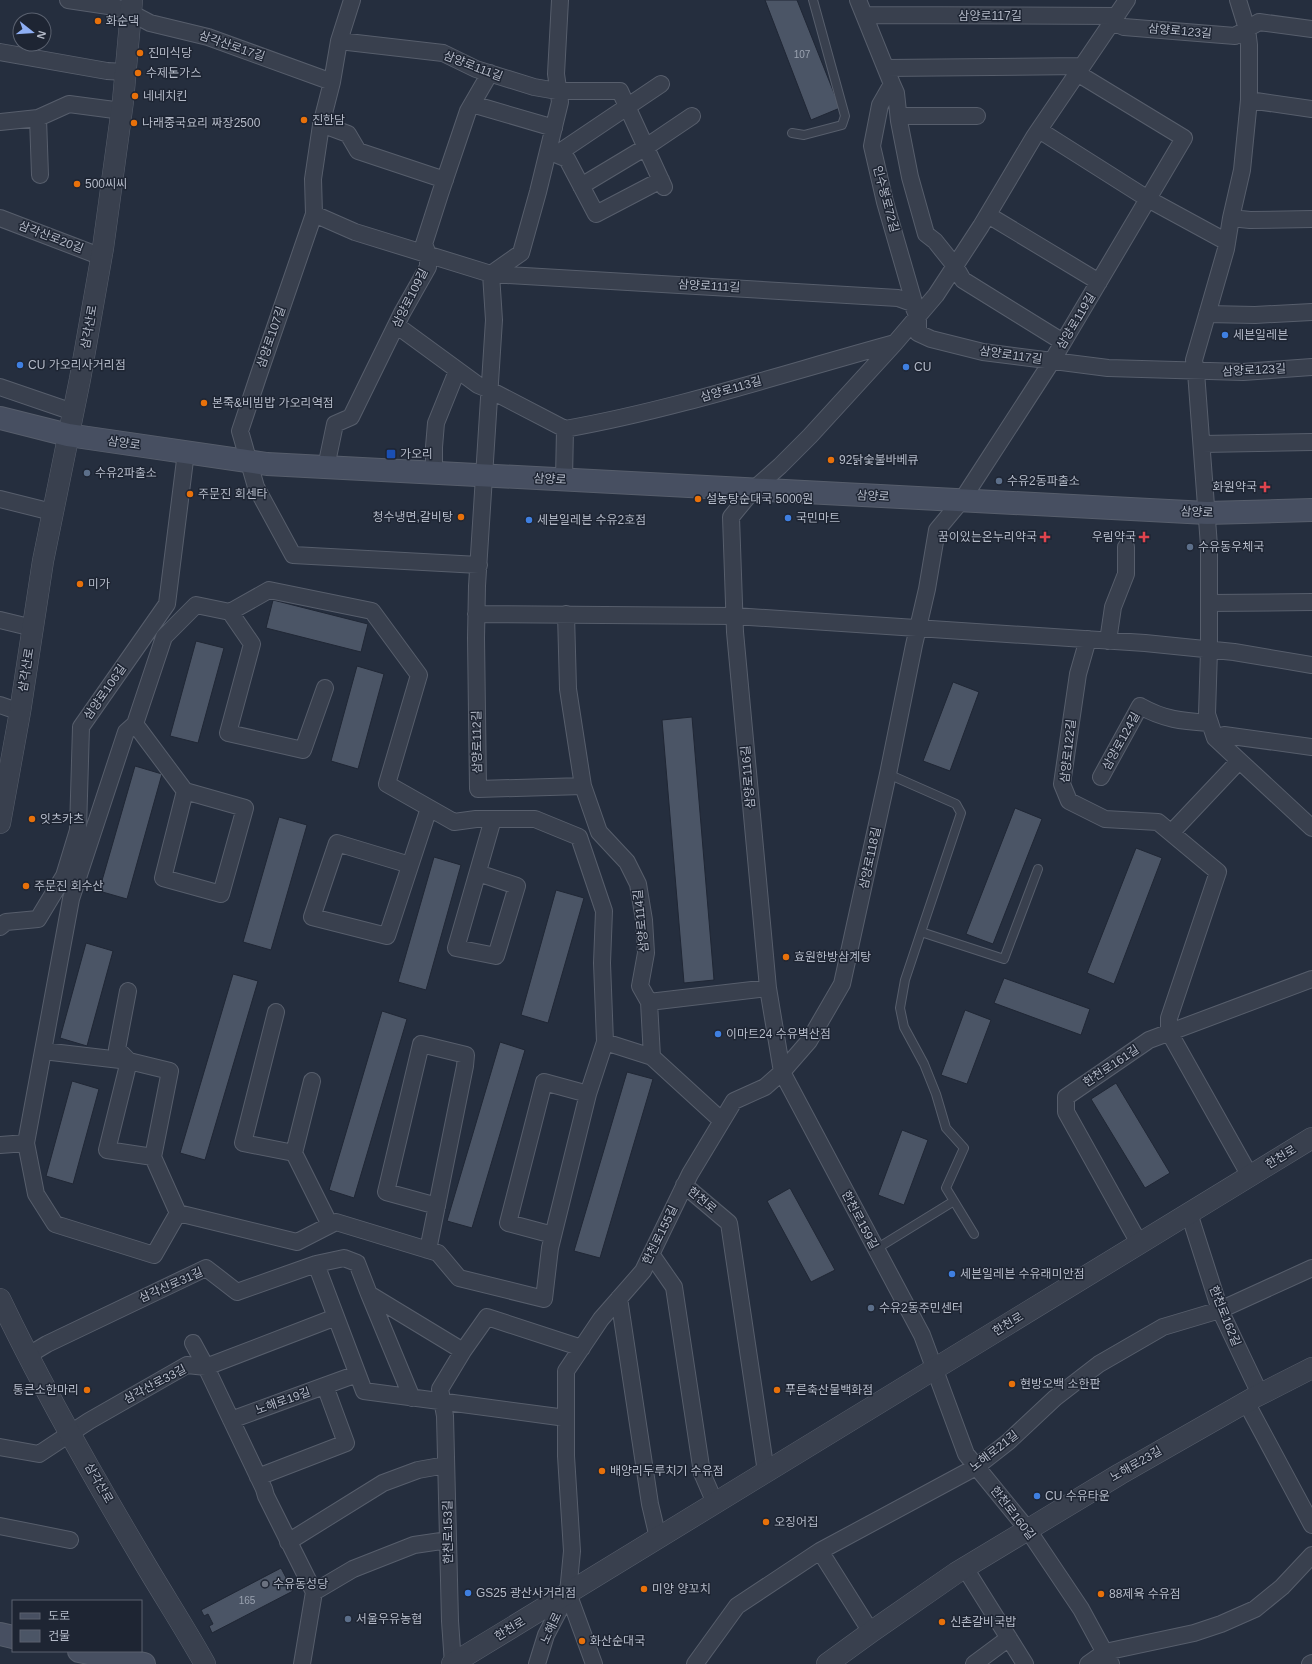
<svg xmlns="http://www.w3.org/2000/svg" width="1312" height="1664" viewBox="0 0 1312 1664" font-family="Arial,'Noto Sans KR',sans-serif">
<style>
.building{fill:#4b5566;stroke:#202735}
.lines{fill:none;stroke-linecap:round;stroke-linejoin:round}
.service-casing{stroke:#575e6c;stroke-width:10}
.minor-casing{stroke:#575e6c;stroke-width:18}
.tertiary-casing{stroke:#575e6c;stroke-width:22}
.secondary-casing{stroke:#575e6c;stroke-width:24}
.service{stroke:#39404e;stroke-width:8}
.minor{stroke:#39404e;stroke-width:16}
.tertiary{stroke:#39404e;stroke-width:21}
.secondary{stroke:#474f61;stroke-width:22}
.food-dot{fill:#e8710a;stroke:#1e2533;stroke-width:1.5}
.shop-dot{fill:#3f7fe0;stroke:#1e2533;stroke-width:1.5}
.transit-dot{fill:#1a4fb4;stroke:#1e2533;stroke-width:1.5}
.service-dot{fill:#5c6f8a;stroke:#1e2533;stroke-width:1.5}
.health-dot{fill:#e0444e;stroke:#1e2533;stroke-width:1.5}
.worship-dot{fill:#6b7280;stroke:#1e2533;stroke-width:1.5}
.labels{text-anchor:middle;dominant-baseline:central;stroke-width:3;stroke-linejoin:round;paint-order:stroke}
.number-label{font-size:10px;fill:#9aa2b0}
.street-label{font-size:12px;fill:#b5bbc9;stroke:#1e2533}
.poi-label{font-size:12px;fill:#b5bbc9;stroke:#1e2533;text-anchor:start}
</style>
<rect width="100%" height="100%" fill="#252e3e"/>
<!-- building -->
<path class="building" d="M 765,0 L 797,0 L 840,108 L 811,120 Z
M 273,600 L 368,624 L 361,652 L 266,628 Z
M 196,641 L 224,648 L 198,743 L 170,736 Z
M 357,666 L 384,674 L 358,769 L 331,761 Z
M 953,682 L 979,692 L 950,771 L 923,761 Z
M 692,717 L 714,980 L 684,983 L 662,720 Z
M 135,766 L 162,774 L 127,899 L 99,891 Z
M 1015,808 L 1042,819 L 993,944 L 966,934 Z
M 279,817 L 307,825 L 271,950 L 243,942 Z
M 1136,848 L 1162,858 L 1114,984 L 1087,973 Z
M 434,857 L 461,865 L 426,990 L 398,982 Z
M 556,890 L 584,898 L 548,1023 L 521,1015 Z
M 86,943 L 113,951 L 87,1046 L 60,1038 Z
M 233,974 L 258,981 L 205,1160 L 180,1153 Z
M 1004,978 L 1090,1009 L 1081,1035 L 994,1003 Z
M 965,1010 L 991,1020 L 967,1084 L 941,1075 Z
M 382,1011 L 407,1019 L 354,1198 L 329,1190 Z
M 500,1042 L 525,1050 L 472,1228 L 447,1221 Z
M 627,1072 L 653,1079 L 600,1258 L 574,1251 Z
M 72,1081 L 99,1089 L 73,1184 L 46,1176 Z
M 1116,1083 L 1170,1173 L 1145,1188 L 1091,1099 Z
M 902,1130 L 928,1140 L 904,1205 L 878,1195 Z
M 790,1188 L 835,1270 L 811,1282 L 767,1201 Z
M 281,1568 L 293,1591 L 212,1633 L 209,1626 L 213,1624 L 208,1614 L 204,1616 L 201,1610 Z"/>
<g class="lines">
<defs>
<path id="service" d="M 792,133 L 804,135 L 842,125 L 845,116 L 813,0
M 888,774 L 956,804 L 961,813 L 921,932 L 1004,959 L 1038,869
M 921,932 L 905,980 L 900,1008 L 904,1027 L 924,1064 L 936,1094 L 946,1128 L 964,1148 L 946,1188 L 974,1234
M 876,1249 L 954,1201"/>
<path id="minor" d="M 68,0 L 115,7 L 131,13 L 150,23 L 208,37 L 332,82
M 352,0 L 339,41 L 332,82 L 321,125 L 313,179 L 314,214 L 259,374 L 240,431 L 256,487 L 293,555 L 479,565
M 858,0 L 892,84 L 880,105 L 872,146 L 885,202 L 918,316 L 918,333 L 931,339 L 983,352 L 1108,368 L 1243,372 L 1312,367
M 1238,0 L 1247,29 L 1249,45 L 1249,100 L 1242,170 L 1231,218 L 1226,249 L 1194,360 L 1196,372 L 1209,546 L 1209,650 L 1207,714 L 1215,738 L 1312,828
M 864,15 L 1116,16
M 1112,22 L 1124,27 L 1235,36 L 1259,22 L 1312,29
M 339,41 L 443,53 L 476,69 L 534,87 L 557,91 L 620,91 L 664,187
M 0,52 L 107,71 L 125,72
M 886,68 L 1082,66
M 892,84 L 896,93 L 899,121 L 910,177 L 926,234 L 935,241 L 955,266 L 963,280 L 1063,342
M 1249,100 L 1312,109
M 472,104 L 554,128
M 899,116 L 977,116
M 38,118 L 40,175
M 0,122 L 38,118 L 69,104 L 122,111
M 321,124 L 348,134 L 358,151 L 445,180
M 1039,130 L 1148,199 L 1227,242
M 548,151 L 567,159 L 596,214 L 661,180
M 557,154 L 661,84
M 581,186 L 646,147 L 692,116
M 314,214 L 355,232 L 491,274 L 898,298 L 912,303 L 916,313
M 988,215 L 1099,282
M 0,218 L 102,257
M 1231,218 L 1250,220 L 1312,219
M 491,274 L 494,320 L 477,586 L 476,638 L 478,789 L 583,786
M 491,274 L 521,253 L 538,192 L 560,102 L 556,74 L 560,0
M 1207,314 L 1255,315 L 1312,312
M 396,325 L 478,385 L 490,390 L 565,429
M 0,387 L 73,412
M 1202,444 L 1312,442
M 326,467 L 335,424 L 351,417 L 402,313 L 428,267 L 428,254 L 424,244 L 440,194 L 468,111 L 490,73
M 434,473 L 434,447 L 436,423 L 457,371
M 564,479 L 565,429 C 677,409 785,373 895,343
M 0,499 L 52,512
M 269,590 L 372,611 L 419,675 L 387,784 L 454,822 L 476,819 L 535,819 L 579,837 L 604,911 L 602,963 L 605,1042 L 588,1094 L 550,1248 L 544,1299 L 459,1278 L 438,1253 L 336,1222 L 297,1242 L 178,1213 L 154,1255 L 55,1224 L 36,1194 L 26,1143 L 71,899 L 126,732 L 135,724 L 164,637 L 196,605 L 230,612 Z
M 1209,603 L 1312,602
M 230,612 L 252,644 L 228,733 L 303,750 L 325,688
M 476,614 L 734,616 L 1145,643 L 1234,652 L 1312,665
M 566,614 L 568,689 L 583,786 L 599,832 L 627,862 L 638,884 L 644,920 L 646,953 L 640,986 L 649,1002 L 768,988
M 0,620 L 33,628
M 1088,639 L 1078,674 L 1062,784 L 1069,801 L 1105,819 L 1158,822 L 1218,872 L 1169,1018 L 1169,1032 L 1250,1176
M 1108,641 L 1113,607 L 1126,574 L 1126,547
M 0,705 L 20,712
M 135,724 L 185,791 L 245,808 L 221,894 L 163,878 L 185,791
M 1215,738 L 1224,735 L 1312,747
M 1101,777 L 1140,706 C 1165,720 1182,721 1210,723
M 1171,833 L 1239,761
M 410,865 L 337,843 L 312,917 L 387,936 L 429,808
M 478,873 L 517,886 L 496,956 L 456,948 L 493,819
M 0,927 L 6,922 L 38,919 L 64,876 L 78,830 L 81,727 L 167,604 L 186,452
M 128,991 L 117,1049 L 129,1061
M 649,1002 L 652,1057 L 722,1121
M 276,1012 L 243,1143 L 294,1153
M 605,1042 L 652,1057
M 43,1051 L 129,1061
M 312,1081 L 294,1153 L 330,1225
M 0,1145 L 26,1143
M 153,1157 L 107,1150 L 129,1061 L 170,1071 L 153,1157 L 178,1213
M 684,1185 L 729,1223 L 766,1472
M 1189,1213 L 1220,1310 L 1260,1394
M 553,1235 L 508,1223 L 544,1082 L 588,1094
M 1139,1243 L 1066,1112 L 1066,1097 L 1149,1040 L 1312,979
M 428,1250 L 465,1066 L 466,1055 L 421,1044 L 386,1192 L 437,1206
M 651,1254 L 674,1287 L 702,1473 L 715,1503
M 316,1264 L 364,1391 L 566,1418
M 369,1294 L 412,1398
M 619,1298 L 650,1504 L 658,1538
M 193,1343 L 206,1367 L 264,1489 L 266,1496 L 314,1592 L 302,1664
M 27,1356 L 47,1344 L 206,1268 L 237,1292 L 316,1264 L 344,1258 L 357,1263 L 369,1294 L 463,1351
M 1246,1402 L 1312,1525
M 231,1420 L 357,1374
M 0,1447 L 39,1454 L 89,1421 L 187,1365 L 206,1367 L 336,1317
M 258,1477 L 346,1443 L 325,1386
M 0,1526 L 70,1540
M 288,1542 L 383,1483 L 418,1470 L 446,1465
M 820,1551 L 871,1632
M 965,1568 L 1025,1664
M 314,1592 L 353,1569 L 414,1545 L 448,1540
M 568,1593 L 594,1664
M 453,1664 L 450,1621 L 445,1416 L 440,1389 L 463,1351 L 487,1317 L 582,1348
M 537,1664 L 546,1635 L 568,1593 L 572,1551 L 566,1456 L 566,1371 L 601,1319 L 643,1271 L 690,1174 L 734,1101 L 765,1087 L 782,1072 L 809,1041 L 842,984 L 888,774 L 914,645 L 927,589 L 937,530 L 962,500 L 1052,361 L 1184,138 L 1077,73
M 695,1664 L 737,1606 L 820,1551 L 976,1467 L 1008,1442 L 1055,1398 L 1099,1364 L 1163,1327 L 1220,1310 L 1312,1268
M 974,1664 L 1009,1638
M 1088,1664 L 1105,1652 L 1194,1633 L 1221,1624 L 1255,1609 L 1282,1587 L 1312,1555
M 1111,1664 L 1081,1609 L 1028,1530 L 966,1454 L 922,1335 L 782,1072 L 768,988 L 735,632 L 731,517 L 754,489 L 780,466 L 810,436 L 895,343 L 936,295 L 981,226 L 1034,137 L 1127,0
M 1310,1664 L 1312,1663"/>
<path id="tertiary" d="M 0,823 L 20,712 L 43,561 L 80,379 L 103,248 L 123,101 L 132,0
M 0,1299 C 42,1387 91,1473 141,1557 C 162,1593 185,1628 205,1664
M 452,1664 L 1312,1138
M 827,1664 L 871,1632 L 956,1573 L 1120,1474 L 1255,1397 L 1312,1368"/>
<path id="secondary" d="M 0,418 L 68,435 L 267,464 L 1207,513 L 1312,510
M 0,1634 L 13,1637
M 79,1651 L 144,1664"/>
</defs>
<!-- service casing -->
<use href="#service" class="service-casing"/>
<!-- minor casing -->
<use href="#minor" class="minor-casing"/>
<!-- tertiary casing -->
<use href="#tertiary" class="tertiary-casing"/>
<!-- secondary casing -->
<use href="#secondary" class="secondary-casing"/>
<!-- service -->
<use href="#service" class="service"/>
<!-- minor -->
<use href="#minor" class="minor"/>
<!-- tertiary -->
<use href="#tertiary" class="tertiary"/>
<!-- secondary -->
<use href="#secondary" class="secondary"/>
</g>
<!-- markers -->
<g class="food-dot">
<circle cx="98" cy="21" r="4"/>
<circle cx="140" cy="53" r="4"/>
<circle cx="138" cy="73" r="4"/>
<circle cx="135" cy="96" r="4"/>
<circle cx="304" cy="120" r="4"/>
<circle cx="134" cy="123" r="4"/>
<circle cx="77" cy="184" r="4"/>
<circle cx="204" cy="403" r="4"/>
<circle cx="831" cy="460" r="4"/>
<circle cx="190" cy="494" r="4"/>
<circle cx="698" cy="499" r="4"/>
<circle cx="461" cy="517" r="4"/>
<circle cx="80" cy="584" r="4"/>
<circle cx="32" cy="819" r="4"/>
<circle cx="26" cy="886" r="4"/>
<circle cx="786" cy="957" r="4"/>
<circle cx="1012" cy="1384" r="4"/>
<circle cx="87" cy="1390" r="4"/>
<circle cx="777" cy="1390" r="4"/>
<circle cx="602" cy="1471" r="4"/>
<circle cx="766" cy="1522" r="4"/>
<circle cx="644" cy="1589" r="4"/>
<circle cx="1101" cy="1594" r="4"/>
<circle cx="942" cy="1622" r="4"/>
<circle cx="582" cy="1641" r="4"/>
</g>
<g class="shop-dot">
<circle cx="1225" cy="335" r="4"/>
<circle cx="20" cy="365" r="4"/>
<circle cx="906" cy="367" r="4"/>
<circle cx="788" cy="518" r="4"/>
<circle cx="529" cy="520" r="4"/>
<circle cx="718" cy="1034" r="4"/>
<circle cx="952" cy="1274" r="4"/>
<circle cx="1037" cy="1496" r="4"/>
<circle cx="468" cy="1593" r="4"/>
</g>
<rect class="transit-dot" x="386" y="449" width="10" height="10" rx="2"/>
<g class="service-dot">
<circle cx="87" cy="473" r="4"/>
<circle cx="999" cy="481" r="4"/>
<circle cx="1190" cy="547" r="4"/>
<circle cx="871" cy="1308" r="4"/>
<circle cx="348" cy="1619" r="4"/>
</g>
<g class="health-dot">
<path d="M1263 481h4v4h4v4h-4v4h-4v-4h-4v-4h4z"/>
<path d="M1043 531h4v4h4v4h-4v4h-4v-4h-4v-4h4z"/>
<path d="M1142 531h4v4h4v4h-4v4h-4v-4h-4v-4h4z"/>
</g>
<circle class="worship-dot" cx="265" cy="1584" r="4"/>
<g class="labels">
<!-- number labels -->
<g class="number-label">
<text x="802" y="54">107</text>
<text x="247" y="1600">165</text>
</g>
<!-- street labels -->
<g class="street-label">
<text x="990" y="16">삼양로117길</text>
<text transform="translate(1180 31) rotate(5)">삼양로123길</text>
<text transform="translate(232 46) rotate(19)">삼각산로17길</text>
<text transform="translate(473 66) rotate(21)">삼양로111길</text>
<text transform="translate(886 199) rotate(75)">인수봉로72길</text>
<text transform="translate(51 237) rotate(21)">삼각산로20길</text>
<text transform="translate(709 286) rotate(3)">삼양로111길</text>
<text transform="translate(410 298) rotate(-63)">삼양로109길</text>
<text transform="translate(1076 321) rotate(-59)">삼양로119길</text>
<text transform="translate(89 327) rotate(-80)">삼각산로</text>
<text transform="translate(271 337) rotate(-71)">삼양로107길</text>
<text transform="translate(1011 355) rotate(8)">삼양로117길</text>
<text transform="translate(1254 370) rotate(-3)">삼양로123길</text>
<text transform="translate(731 389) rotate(-16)">삼양로113길</text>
<text transform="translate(124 443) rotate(8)">삼양로</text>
<text transform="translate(550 479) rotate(3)">삼양로</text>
<text transform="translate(873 496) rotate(3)">삼양로</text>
<text transform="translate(1197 512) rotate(3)">삼양로</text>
<text transform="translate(26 670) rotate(-81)">삼각산로</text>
<text transform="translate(105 692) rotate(-55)">삼양로106길</text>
<text transform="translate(1121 741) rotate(-61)">삼양로124길</text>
<text transform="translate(477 742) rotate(-91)">삼양로112길</text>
<text transform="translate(1068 751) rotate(-84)">삼양로122길</text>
<text transform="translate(748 777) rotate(-95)">삼양로116길</text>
<text transform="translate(870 858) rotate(-78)">삼양로118길</text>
<text transform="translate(641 921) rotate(-96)">삼양로114길</text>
<text transform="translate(1111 1066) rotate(-34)">한천로161길</text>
<text transform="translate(1281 1157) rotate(-31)">한천로</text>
<text transform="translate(702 1200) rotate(40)">한천로</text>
<text transform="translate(860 1220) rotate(62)">한천로159길</text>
<text transform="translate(660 1235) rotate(-64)">한천로155길</text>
<text transform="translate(171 1285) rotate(-24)">삼각산로31길</text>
<text transform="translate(1225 1316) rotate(68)">한천로162길</text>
<text transform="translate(1008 1324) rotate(-31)">한천로</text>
<text transform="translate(155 1384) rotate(-28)">삼각산로33길</text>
<text transform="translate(283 1401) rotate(-20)">노해로19길</text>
<text transform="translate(994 1451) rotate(-38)">노해로21길</text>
<text transform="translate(1136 1464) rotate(-30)">노해로23길</text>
<text transform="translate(99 1483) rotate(60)">삼각산로</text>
<text transform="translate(1013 1513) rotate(52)">한천로160길</text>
<text transform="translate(448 1532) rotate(-91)">한천로153길</text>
<text transform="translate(551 1628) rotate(-65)">노해로</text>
<text transform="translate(510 1629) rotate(-31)">한천로</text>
</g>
<!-- poi labels -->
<g class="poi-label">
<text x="106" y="21">화순댁</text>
<text x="148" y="53">진미식당</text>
<text x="146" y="73">수제돈가스</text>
<text x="143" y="96">네네치킨</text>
<text x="312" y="120">진한담</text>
<text x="142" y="123">나래중국요리 짜장2500</text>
<text x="85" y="184">500씨씨</text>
<text x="1233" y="335">세븐일레븐</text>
<text x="28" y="365">CU 가오리사거리점</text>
<text x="914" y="367">CU</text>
<text x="212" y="403">본죽&amp;비빔밥 가오리역점</text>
<text x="400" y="454">가오리</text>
<text x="839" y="460">92닭숯불바베큐</text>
<text x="95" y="473">수유2파출소</text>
<text x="1007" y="481">수유2동파출소</text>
<text x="1257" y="487" text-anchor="end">화원약국</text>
<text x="198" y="494">주문진 회센타</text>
<text x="706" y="499">설농탕순대국 5000원</text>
<text x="453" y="517" text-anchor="end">청수냉면,갈비탕</text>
<text x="796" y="518">국민마트</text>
<text x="537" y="520">세븐일레븐 수유2호점</text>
<text x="1037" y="537" text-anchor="end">꿈이있는온누리약국</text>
<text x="1136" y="537" text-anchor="end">우림약국</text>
<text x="1198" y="547">수유동우체국</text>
<text x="88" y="584">미가</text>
<text x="40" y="819">잇츠카츠</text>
<text x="34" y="886">주문진 회수산</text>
<text x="794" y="957">효원한방삼계탕</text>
<text x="726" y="1034">이마트24 수유벽산점</text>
<text x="960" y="1274">세븐일레븐 수유래미안점</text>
<text x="879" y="1308">수유2동주민센터</text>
<text x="1020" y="1384">현방오백 소한판</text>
<text x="79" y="1390" text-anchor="end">통큰소한마리</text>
<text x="785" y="1390">푸른축산물백화점</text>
<text x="610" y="1471">배양리두루치기 수유점</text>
<text x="1045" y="1496">CU 수유타운</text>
<text x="774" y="1522">오징어집</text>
<text x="273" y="1584">수유동성당</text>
<text x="652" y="1589">미양 양꼬치</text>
<text x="476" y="1593">GS25 광산사거리점</text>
<text x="1109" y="1594">88제육 수유점</text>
<text x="356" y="1619">서울우유농협</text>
<text x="950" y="1622">신촌갈비국밥</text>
<text x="590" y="1641">화산순대국</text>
</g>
</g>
<!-- legend -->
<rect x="12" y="1600" width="130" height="52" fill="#1e2533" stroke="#5a616f"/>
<rect x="20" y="1613" width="20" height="6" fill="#474f61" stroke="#5a616f"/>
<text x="48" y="1620" font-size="12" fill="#b5bbc9">도로</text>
<rect x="20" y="1630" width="20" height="12" fill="#4b5566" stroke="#5a616f"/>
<text x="48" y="1640" font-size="12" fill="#b5bbc9">건물</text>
<!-- north arrow -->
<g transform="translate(32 32) rotate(107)"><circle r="19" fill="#1e2533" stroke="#5a616f"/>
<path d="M0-3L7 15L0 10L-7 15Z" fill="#8faff4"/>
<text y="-6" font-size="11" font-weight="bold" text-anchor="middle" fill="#b5bbc9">N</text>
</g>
</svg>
